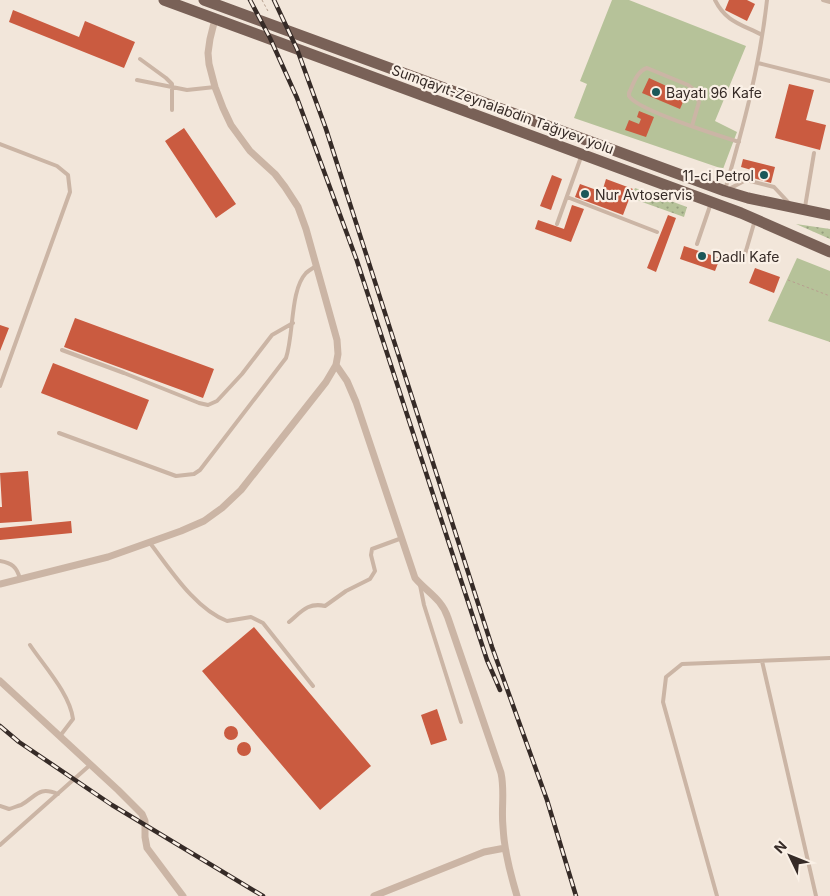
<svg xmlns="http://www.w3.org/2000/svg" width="830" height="896" viewBox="0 0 830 896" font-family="Inter,sans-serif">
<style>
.grass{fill:url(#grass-dots)}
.green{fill:#b6c299}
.building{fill:#ca5b40}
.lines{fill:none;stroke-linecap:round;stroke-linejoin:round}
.path{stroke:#b79f8f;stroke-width:1;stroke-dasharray:2.5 2.5;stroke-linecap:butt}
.service{stroke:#cbb5a5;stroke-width:4}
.minor{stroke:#cbb5a5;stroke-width:7}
.primary{stroke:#796157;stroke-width:11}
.rail-casing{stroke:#362b27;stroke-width:4.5}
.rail{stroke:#faf0e6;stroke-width:2.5;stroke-dasharray:8;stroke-linecap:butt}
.poi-dot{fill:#1b5859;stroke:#faf0e6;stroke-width:2}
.labels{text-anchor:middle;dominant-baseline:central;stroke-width:4.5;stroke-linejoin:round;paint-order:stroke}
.poi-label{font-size:14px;fill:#362b27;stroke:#faf0e6;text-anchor:start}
.street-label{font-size:14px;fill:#362b27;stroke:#faf0e6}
</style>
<defs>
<pattern id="grass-dots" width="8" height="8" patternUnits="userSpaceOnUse" patternTransform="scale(1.25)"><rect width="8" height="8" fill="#b6c299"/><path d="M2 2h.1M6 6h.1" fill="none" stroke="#959e7d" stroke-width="1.8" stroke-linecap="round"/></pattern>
</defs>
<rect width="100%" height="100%" fill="#f2e6da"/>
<!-- grass -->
<path class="grass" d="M 635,188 L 687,207 L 684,217 L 631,198 Z
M 796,224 L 830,229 L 830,239 Z"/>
<!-- green -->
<path class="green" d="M 612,0 L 629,0 L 746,46 L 715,121 L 737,132 L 723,169 L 574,118 L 587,84 L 580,81 Z
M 797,258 L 830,271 L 830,342 L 768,321 Z"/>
<!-- building -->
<path class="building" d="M 729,0 L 747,0 L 755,4 L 747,21 L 725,10 Z
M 13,10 L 79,37 L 85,21 L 135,42 L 124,68 L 9,22 Z
M 649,78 L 686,95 L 680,109 L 642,93 Z
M 789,84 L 814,90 L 806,120 L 826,125 L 820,150 L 775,138 Z
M 639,111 L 654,117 L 646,137 L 625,130 L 629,120 L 639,124 L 641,119 L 637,117 Z
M 184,128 L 236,204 L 216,218 L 165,141 Z
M 743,159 L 775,167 L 771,183 L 753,178 L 755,171 L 741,167 Z
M 552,175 L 562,179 L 551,210 L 540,206 Z
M 606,179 L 633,189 L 623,215 L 575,197 L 580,184 L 602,192 Z
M 572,205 L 584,209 L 571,242 L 535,229 L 538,220 L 564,229 Z
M 668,215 L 676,218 L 656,272 L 647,268 Z
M 684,246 L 720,258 L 715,271 L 680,259 Z
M 755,268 L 780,277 L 774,293 L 749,283 Z
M 75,318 L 214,369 L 203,398 L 64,347 Z
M 0,325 L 9,328 L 0,351 Z
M 53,363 L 149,400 L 137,430 L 41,393 Z
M 28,471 L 32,521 L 0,523 L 0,507 L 2,507 L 0,473 Z
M 71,521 L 72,533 L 0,540 L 0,528 Z
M 254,627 L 371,766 L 320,810 L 202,671 Z
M 437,709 L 447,740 L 431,745 L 421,715 Z
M224 733a7 7 0 1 1 14 0a7 7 0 1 1-14 0Z
M237 749a7 7 0 1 1 14 0a7 7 0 1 1-14 0Z"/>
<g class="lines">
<!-- path -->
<path class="path" d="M 262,0 L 269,13
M 788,280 L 830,296
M 830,342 L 830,341"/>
<!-- service -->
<path class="service" d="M 715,0 C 726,22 741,24 762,35
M 823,0 L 830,2
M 140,59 L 166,78 L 172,84 L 172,110
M 758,63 L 830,81
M 137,80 L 187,90 L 215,87
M 692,126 L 699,102 L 693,89 L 688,85 L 647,68 C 636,72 634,83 629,93 L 629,96 C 637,110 720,136 739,142
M 0,144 L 57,166 L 68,175 L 70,192 L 0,386
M 729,189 L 746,180 L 774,187 L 789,203
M 725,190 C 743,128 760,65 767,0
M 567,197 L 657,232
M 805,207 L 814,153
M 557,224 L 581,157
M 697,244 L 711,203
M 743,261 L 755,220
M 62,350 L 124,373 L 199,403 L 208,405 L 217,401 L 242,374 L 272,335 L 293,323
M 59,433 L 176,476 L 194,474 L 200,470 L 286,358 C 294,334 290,290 306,273 C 309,270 313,268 316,266
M 150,543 C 170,569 195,609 227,621 L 251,617 L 263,623 L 313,686
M 0,561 C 12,563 17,567 20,579
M 420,585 L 424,605 L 461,722
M 289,622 C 301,612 308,602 325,606 L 346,591 L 370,579 L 375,571 L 371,555 L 372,549 L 402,538
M 30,645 C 44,666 70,694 73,719 L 60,736
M 762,661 L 816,896
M 0,806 L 9,809 C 13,808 17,806 21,805 C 37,796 38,786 58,794
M 0,845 L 90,765
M 717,896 L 663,702 L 666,677 L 682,664 L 830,658"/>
<!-- minor -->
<path class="minor" d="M 336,365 L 347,381 L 356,402 L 415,578 C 427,592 442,599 448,618 L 501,773 C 505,791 501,809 503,827 C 504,851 510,873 517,896
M 0,584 L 108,557 L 181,531 L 204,521 L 222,508 L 241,490 L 326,382 L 336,365 L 338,354 L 337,340 L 306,229 L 298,207 L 285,187 L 275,174 L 250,151 L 231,125 L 223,108 L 215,87 L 209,64 L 208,53 L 210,39 L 215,19
M 0,681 L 118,790 L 142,814 L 145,821 L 145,837 L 147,848 L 183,896
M 374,896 L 484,852 L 505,848"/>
<!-- primary -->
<path class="primary" d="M 164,0 L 741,213 L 830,252
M 204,0 L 725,191 L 748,198 L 830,215"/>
<defs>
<path id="rail" d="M 250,0 L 270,38 L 297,98 L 357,261 L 487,660 L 500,690
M 274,0 L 297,49 L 326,129 L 492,647 L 547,800 L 576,896
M 0,726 L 19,742 L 112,805 L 263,896"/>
</defs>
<!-- rail casing -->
<use href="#rail" class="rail-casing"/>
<!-- rail -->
<use href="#rail" class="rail"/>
</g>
<!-- markers -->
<g class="poi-dot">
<circle cx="656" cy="92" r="5"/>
<circle cx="764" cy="175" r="5"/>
<circle cx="585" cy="194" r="5"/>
<circle cx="702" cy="256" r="5"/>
</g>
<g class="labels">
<!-- poi labels -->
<g class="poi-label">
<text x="666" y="92">Bayatı 96 Kafe</text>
<text x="754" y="175" text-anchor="end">11-ci Petrol</text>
<text x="595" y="194">Nur Avtoservis</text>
<text x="712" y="256">Dadlı Kafe</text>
</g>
<!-- street labels -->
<g class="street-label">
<text transform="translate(503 109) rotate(20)">Sumqayıt-Zeynalabdin Tağıyev yolu</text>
</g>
</g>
<!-- north arrow -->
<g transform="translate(790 856) rotate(313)" stroke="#faf0e6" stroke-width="4" paint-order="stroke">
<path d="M0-4L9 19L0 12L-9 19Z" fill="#362b27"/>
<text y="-8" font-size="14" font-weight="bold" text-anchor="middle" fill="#362b27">N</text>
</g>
</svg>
